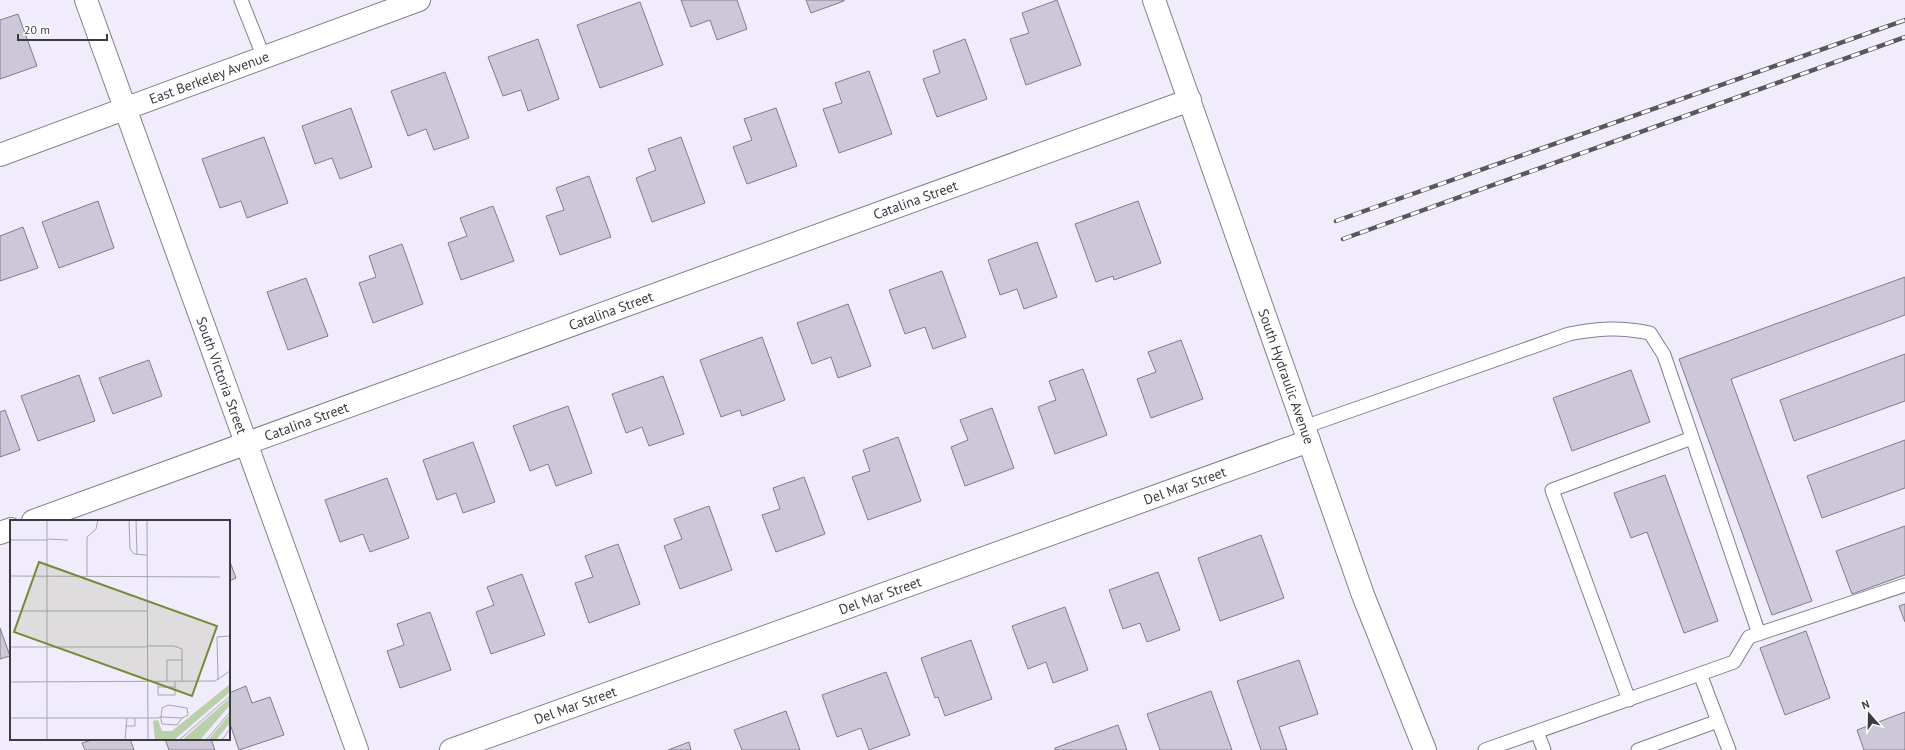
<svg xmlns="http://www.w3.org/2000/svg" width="1905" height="750" viewBox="0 0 1905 750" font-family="'PT Sans',sans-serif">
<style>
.building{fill:#cdc8d7;stroke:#807c89}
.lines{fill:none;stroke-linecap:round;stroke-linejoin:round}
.lane-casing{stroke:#837f8d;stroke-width:15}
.street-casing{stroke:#837f8d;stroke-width:24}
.secondary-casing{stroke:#837f8d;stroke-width:24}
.lane{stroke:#fff;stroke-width:13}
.street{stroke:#fff;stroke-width:22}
.secondary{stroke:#fff;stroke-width:22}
.rail-casing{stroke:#59565e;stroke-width:4.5}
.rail{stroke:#fff;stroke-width:3;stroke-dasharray:9;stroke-linecap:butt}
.labels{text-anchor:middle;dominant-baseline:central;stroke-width:3;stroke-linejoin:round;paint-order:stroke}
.street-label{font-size:14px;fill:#3d3b41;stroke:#fff}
.inset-road{fill:none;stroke:#a8a5b1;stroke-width:1}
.view{fill:#788837;fill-opacity:0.15;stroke:#788837;stroke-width:2}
.inset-edge{fill:none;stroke:#3d3b41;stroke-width:2}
</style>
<rect width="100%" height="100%" fill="#f0ecfb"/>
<!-- building -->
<path class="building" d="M 681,0 L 737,0 L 747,29 L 717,40 L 710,20 L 691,27 Z
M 806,0 L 844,0 L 844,1 L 811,13 Z
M 1057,0 L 1081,65 L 1026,85 L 1010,39 L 1029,33 L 1022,13 Z
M 640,2 L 663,65 L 600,88 L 577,25 Z
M 18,14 L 37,66 L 0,79 L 0,20 Z
M 538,39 L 559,99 L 528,111 L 521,90 L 503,96 L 488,57 Z
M 965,39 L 987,99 L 937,117 L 923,79 L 940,73 L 933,51 Z
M 869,71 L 892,134 L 839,153 L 823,109 L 842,103 L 835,83 Z
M 445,72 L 469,138 L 434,150 L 426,129 L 408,136 L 391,91 Z
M 351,108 L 372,167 L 340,179 L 332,158 L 315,164 L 302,126 Z
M 776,108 L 797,166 L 747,184 L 733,147 L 752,140 L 744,119 Z
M 264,137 L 288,203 L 247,218 L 241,201 L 220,208 L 202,159 Z
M 681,137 L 705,203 L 652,222 L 636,178 L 656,170 L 648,149 Z
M 589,176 L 611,237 L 560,255 L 546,216 L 564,210 L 556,188 Z
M 98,201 L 114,248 L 59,268 L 42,222 Z
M 1138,201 L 1161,263 L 1114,280 L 1113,276 L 1096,282 L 1075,224 Z
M 493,206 L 514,261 L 461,280 L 448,243 L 467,236 L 460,218 Z
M 23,227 L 38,268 L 0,281 L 0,236 Z
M 1037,242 L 1057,297 L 1024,309 L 1017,289 L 1000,295 L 988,260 Z
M 402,244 L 423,304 L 373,323 L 359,283 L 376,277 L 369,256 Z
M 942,271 L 966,337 L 933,349 L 925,327 L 905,334 L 889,290 Z
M 1905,277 L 1905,315 L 1731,379 L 1812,601 L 1772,615 L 1679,359 Z
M 306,278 L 328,336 L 288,350 L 267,292 Z
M 848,304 L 871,366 L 838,378 L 831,357 L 812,364 L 797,323 Z
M 762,337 L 785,400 L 742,416 L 740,410 L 721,417 L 700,360 Z
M 1181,340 L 1203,399 L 1151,418 L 1137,379 L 1156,372 L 1148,352 Z
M 1905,354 L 1905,401 L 1794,441 L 1780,400 Z
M 149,360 L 162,396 L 113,414 L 99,378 Z
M 1083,369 L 1107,435 L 1055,454 L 1038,407 L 1056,400 L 1049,381 Z
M 1631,370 L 1650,422 L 1572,451 L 1553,398 Z
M 79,375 L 95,421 L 38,441 L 21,396 Z
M 663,376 L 684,434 L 649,446 L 642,427 L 626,433 L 612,394 Z
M 568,406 L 592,473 L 556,486 L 548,464 L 530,471 L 513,426 Z
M 992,408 L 1014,468 L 965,486 L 951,447 L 968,440 L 960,420 Z
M 5,410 L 20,450 L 0,457 L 0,412 Z
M 898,437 L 921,501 L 868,520 L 852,477 L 870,471 L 863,450 Z
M 1905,440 L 1905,488 L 1822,518 L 1807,476 Z
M 473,442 L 495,502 L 463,513 L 456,493 L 437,500 L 423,460 Z
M 1665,475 L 1718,621 L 1684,633 L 1647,532 L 1631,538 L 1614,493 Z
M 804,477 L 825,534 L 776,552 L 762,515 L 780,509 L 773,488 Z
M 387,478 L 409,538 L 370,552 L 363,534 L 340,542 L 325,500 Z
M 709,506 L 732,570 L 680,589 L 664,546 L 682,539 L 674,519 Z
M 1905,526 L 1905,575 L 1852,594 L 1836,551 Z
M 1261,535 L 1284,598 L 1220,621 L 1198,558 Z
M 618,544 L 640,604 L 589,623 L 575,583 L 593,577 L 585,556 Z
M 229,559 L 236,578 L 229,581 Z
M 1158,572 L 1180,630 L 1147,642 L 1140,623 L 1123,629 L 1109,590 Z
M 522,574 L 545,635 L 491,654 L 476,612 L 494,605 L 487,587 Z
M 1905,604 L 1905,622 L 1899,606 Z
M 1065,607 L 1088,670 L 1053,683 L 1046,662 L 1028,669 L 1012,626 Z
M 430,612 L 451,670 L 400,688 L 387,651 L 404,645 L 397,624 Z
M 0,628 L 10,656 L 0,659 Z
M 1806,631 L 1830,698 L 1785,715 L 1760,648 Z
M 971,640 L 992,699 L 945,716 L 938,697 L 935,698 L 921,658 Z
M 1299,660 L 1318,714 L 1279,727 L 1287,750 L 1261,750 L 1237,681 Z
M 886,672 L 910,735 L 869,750 L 861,728 L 837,737 L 822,695 Z
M 246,686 L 252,703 L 270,697 L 284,735 L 239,750 L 229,721 L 229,693 Z
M 1211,691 L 1232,750 L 1160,750 L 1147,714 Z
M 786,711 L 800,750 L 742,750 L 734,730 Z
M 1905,712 L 1905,750 L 1864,750 L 1857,730 Z
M 1118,725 L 1127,750 L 1055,750 L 1055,748 Z
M 95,739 L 130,739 L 134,750 L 85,750 L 82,743 Z
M 165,739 L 211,739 L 215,750 L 169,750 Z
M 689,742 L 691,750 L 668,750 Z"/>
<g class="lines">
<defs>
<path id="lane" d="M 241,0 L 264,58
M 1304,427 L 1569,334 C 1599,328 1620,327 1650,333 L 1664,355 L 1759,634
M 1700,674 L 1729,750
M 1629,700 L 1552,490 L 1692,438
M 1537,732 L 1544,750
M 1485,750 L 1734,662 L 1749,637 L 1905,585
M 1638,750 L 1718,721"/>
<g id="street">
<path id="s1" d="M 86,0 L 357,750"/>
<path id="s2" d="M 0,155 L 419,0"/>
<path id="s3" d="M 33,521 L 1190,100"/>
<path d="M 0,533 L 11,529"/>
<path id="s4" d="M 451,750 L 1309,441"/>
</g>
<g id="secondary">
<path id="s5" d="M 1154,0 L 1363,595 L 1425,750"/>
</g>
</defs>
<!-- lane casing -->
<use href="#lane" class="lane-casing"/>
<!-- street casing -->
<use href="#street" class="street-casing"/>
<!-- secondary casing -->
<use href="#secondary" class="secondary-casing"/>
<!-- lane -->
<use href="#lane" class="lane"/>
<!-- street -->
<use href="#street" class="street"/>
<!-- secondary -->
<use href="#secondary" class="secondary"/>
<defs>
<path id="rail" d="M 1336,221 L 1905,20
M 1343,239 L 1905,37"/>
</defs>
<!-- rail casing -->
<use href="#rail" class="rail-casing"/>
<!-- rail -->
<use href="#rail" class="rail"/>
</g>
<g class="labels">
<!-- street labels -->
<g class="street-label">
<text stroke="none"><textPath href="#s2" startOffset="223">East Berkeley Avenue</textPath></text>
<text stroke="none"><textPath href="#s3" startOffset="939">Catalina Street</textPath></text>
<text stroke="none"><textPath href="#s3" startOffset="615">Catalina Street</textPath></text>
<text stroke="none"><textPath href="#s1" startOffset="399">South Victoria Street</textPath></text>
<text stroke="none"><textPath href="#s5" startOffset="399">South Hydraulic Avenue</textPath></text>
<text stroke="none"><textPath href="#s3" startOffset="291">Catalina Street</textPath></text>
<text stroke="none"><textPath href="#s4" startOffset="780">Del Mar Street</textPath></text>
<text stroke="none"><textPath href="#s4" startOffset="456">Del Mar Street</textPath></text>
<text stroke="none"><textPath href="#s4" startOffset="132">Del Mar Street</textPath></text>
</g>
</g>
<!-- overview -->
<g transform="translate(10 520)">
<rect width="220" height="220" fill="#f0ecfb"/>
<path d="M 220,164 L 220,172 L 164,220 L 145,220 L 143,201 L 148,200 L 152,211 L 162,211 ZM 220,178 L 220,185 L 190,220 L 172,220 ZM 220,194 L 220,203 L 215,209 L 206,220 L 198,220 Z" fill="#b9d0aa"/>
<path class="inset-road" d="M 37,0 L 37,220M 119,0 L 120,29 L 124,34 L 137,35M 126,0 L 127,35M 137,0 L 138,220M 37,19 L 58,20M 0,20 L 37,20M 0,56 L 210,57M 77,56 L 77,17 L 86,9 L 88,0M 0,91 L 137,91M 136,126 L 164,126 L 172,129 L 172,161M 0,127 L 136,127M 208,160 L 207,117 L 220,116M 0,162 L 205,161 L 220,151M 148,162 L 148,175 L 165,175 L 165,162M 157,162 L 157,140 L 172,140M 148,167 L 165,167M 0,198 L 148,198 L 151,197 L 172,198 L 167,205 L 152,204 L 151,200 L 151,197 L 152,189 L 152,188 L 158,185 L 177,188 L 178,195 L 172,198M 115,206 L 125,206 L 125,198M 115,220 L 117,198M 169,220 L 220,176M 196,220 L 220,192M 212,220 L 220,209"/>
<path class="view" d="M 29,42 L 207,106 L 182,176 L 4,112 Z"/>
<rect width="220" height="220" class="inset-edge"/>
</g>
<!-- north arrow -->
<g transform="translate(1869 714) rotate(340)" stroke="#ffffff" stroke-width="3" paint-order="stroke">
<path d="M0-3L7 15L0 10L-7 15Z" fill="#3d3b41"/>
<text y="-6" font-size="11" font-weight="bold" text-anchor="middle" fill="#3d3b41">N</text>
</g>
<!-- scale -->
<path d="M18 34v6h89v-6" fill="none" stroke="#3d3b41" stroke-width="2"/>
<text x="24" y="34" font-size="12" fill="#3d3b41" stroke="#ffffff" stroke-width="3" paint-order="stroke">20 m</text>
</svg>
